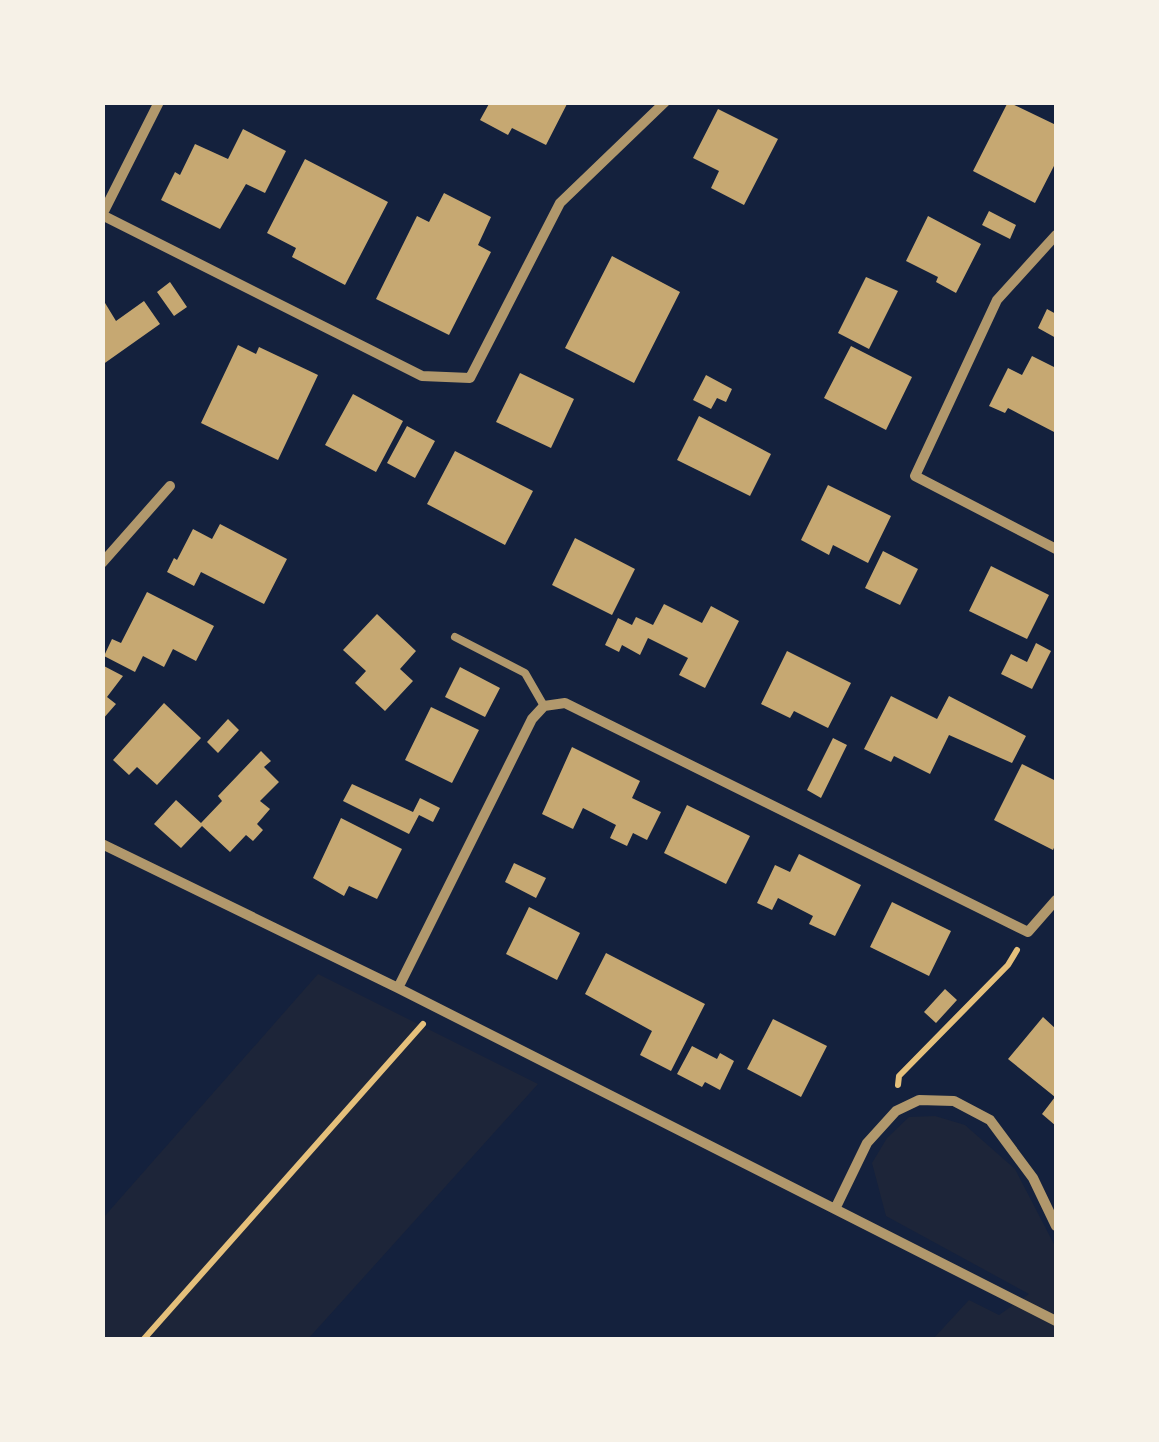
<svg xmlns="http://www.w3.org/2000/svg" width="1159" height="1442" viewBox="0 0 1159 1442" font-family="Montserrat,sans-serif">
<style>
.green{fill:#1d2539}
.building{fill:#c6a872}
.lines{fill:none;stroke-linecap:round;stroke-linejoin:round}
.path{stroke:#e5c07b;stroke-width:6}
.service{stroke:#b1986c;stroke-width:8}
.minor{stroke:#b1986c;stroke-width:10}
</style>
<rect width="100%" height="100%" fill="#14213d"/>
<!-- green -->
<path class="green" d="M 318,974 L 538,1084 L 308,1339 L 103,1340 L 103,1218 Z
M 935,1116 L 965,1125 L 1015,1169 L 1056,1248 L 1056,1339 L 933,1339 L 969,1300 L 999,1315 L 1029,1294 L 886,1216 L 872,1163 L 887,1138 L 909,1117 Z"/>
<!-- building -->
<path class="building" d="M 490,102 L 568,102 L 546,145 L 512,128 L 508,135 L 480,120 Z
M 1008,102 L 1056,125 L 1056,162 L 1035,203 L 973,171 Z
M 718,109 L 778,139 L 744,205 L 711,188 L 719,171 L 693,158 Z
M 243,129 L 286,151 L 265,193 L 246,184 L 220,229 L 161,200 L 175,172 L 180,175 L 195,144 L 228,159 Z
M 305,159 L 388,202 L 345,285 L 292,257 L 296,248 L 267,233 Z
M 444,193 L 491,217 L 478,245 L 491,252 L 449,335 L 376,299 L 417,216 L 429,222 Z
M 989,211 L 1016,225 L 1010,239 L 982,225 Z
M 928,216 L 981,244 L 956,293 L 936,282 L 938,277 L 906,261 Z
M 612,256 L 680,292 L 634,383 L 565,348 Z
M 866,277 L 898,291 L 869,349 L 838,333 Z
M 170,282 L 187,307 L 174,316 L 157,292 Z
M 102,298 L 116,321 L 144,301 L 160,324 L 102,365 Z
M 1047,309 L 1056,314 L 1056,338 L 1038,328 Z
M 238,345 L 256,354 L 259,347 L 318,375 L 278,460 L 201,423 Z
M 851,346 L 912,377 L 886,430 L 824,398 Z
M 1032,356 L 1056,368 L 1056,433 L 1008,408 L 1005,413 L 989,406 L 1008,368 L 1022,375 Z
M 520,373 L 574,399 L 551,448 L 496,422 Z
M 706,375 L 732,389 L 726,402 L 717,398 L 711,409 L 693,400 Z
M 353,394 L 403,421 L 376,472 L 325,445 Z
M 699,416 L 771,454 L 750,496 L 677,460 Z
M 407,426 L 435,441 L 415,478 L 387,463 Z
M 455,451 L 533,491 L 505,545 L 427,504 Z
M 828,485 L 891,516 L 868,563 L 833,545 L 829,555 L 801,540 Z
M 220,524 L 287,559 L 264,604 L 201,572 L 194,586 L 167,572 L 174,558 L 177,560 L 193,529 L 212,539 Z
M 575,538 L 635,569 L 612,615 L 552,585 Z
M 883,551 L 918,569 L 900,605 L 865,588 Z
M 991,566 L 1049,595 L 1027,639 L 969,611 Z
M 147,592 L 214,626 L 196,661 L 173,649 L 164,667 L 143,656 L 135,672 L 104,656 L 112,639 L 121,643 Z
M 664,604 L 702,623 L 711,606 L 739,621 L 705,688 L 679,675 L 688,658 L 648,638 L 640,655 L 622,645 L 619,652 L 605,645 L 618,618 L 632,625 L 636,617 L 653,625 Z
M 377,614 L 416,651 L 400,669 L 413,681 L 385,711 L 355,683 L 366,671 L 343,650 Z
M 1036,643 L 1051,651 L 1032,689 L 1001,674 L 1011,654 L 1027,662 Z
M 787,651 L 851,683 L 828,728 L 794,711 L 790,718 L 761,704 Z
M 102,665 L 123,676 L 107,697 L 116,704 L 102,720 Z
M 460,667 L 500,688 L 485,717 L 445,697 Z
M 891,696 L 937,719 L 949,696 L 1026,736 L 1012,763 L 949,735 L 930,774 L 894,756 L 891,762 L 864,749 Z
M 164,703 L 201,738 L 157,785 L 137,767 L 129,775 L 113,760 Z
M 431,707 L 479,730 L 452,783 L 405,760 Z
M 228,719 L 239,730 L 218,753 L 207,742 Z
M 833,738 L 847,745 L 821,798 L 807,790 Z
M 572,747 L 640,781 L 632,798 L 661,812 L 647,840 L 633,833 L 627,846 L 610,838 L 616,825 L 583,808 L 573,829 L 542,814 Z
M 261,751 L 271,761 L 264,767 L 279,782 L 260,801 L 270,809 L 257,824 L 263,830 L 253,841 L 246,835 L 230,852 L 202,826 L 181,848 L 154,824 L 176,800 L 201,823 L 222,801 L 218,796 Z
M 1022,764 L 1056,781 L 1056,843 L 1053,850 L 994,820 Z
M 352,784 L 413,812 L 420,798 L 440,808 L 433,822 L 419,815 L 409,834 L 343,801 Z
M 687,805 L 750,836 L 726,884 L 664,853 Z
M 341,818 L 402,849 L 377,899 L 349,886 L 344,896 L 313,878 Z
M 799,854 L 861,885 L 835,936 L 809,924 L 813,916 L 778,898 L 772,910 L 757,903 L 775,865 L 790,872 Z
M 514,863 L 546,878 L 536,898 L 505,882 Z
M 892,902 L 951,931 L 929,976 L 870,947 Z
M 529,907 L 580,933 L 557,980 L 506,954 Z
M 606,953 L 705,1004 L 671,1071 L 640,1055 L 652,1031 L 585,994 Z
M 945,989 L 957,1000 L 936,1023 L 924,1012 Z
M 1043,1017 L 1056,1029 L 1056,1126 L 1042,1114 L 1055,1097 L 1008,1059 Z
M 773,1019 L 827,1046 L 801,1097 L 747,1069 Z
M 692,1046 L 717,1059 L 720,1053 L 734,1061 L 720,1090 L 705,1082 L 702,1087 L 677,1074 Z"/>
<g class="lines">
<!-- path -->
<path class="path" d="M 898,1085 L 899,1076 L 1008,965 L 1017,950
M 143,1340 L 423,1024"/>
<!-- service -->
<path class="service" d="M 455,637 L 525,673 L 544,706"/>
<!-- minor -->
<path class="minor" d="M 159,102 L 102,215 L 422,376 L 470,378 L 560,203 L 665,102
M 1056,235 L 997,300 L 915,476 L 1056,549
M 102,563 L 170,486
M 102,844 L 398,988 L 1056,1321
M 398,988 L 532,719 L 544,706 L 565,703 L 1028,932 L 1056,900
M 835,1209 L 867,1143 L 896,1111 L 919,1100 L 954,1101 L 990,1120 L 1033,1178 L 1056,1226"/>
</g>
<!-- border -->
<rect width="1159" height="1442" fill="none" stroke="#f6f1e7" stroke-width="210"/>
</svg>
